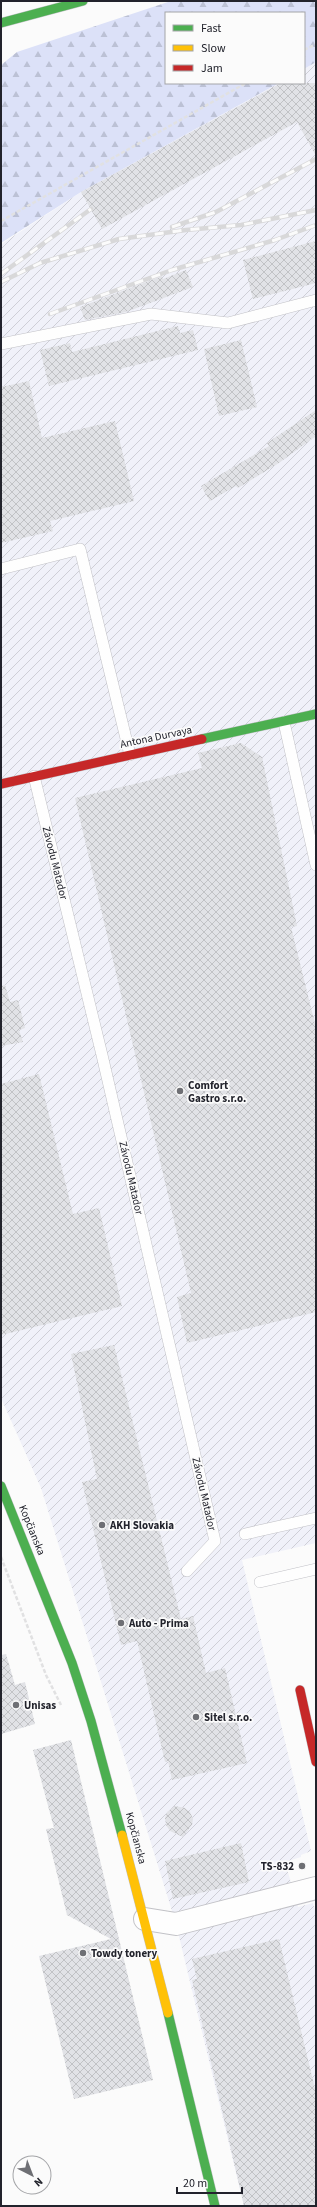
<svg xmlns="http://www.w3.org/2000/svg" width="317" height="2207" viewBox="0 0 317 2207" font-family="'Source Sans 3',sans-serif">
<style>
.industrial{fill:url(#industrial-furrows)}
.forest{fill:url(#forest-firs)}
.building{fill:url(#building-cross-hatch)}
.lines{fill:none;stroke-linecap:round;stroke-linejoin:round}
.lane-casing{stroke:#c2c2c7;stroke-width:12}
.street-casing{stroke:#c2c2c7;stroke-width:24}
.fast-casing{stroke:#c2c2c7;stroke-width:10}
.slow-casing{stroke:#c2c2c7;stroke-width:10}
.jam-casing{stroke:#c2c2c7;stroke-width:10}
.path{stroke:#e1e1e2;stroke-width:2.5;stroke-dasharray:4 2;stroke-linecap:butt}
.lane{stroke:#fefefe;stroke-width:11}
.street{stroke:#fefefe;stroke-width:22}
.fast{stroke:#4caf50;stroke-width:9}
.slow{stroke:#ffc107;stroke-width:9}
.jam{stroke:#c62828;stroke-width:9}
.rail-casing{stroke:#d8d8d9;stroke-width:4.5}
.rail{stroke:#fbfbfb;stroke-width:3;stroke-dasharray:9;stroke-linecap:butt}
.poi-dot{fill:#6e6f74;stroke:#fbfbfb;stroke-width:1.5}
.labels{text-anchor:middle;dominant-baseline:central;stroke-width:3.5;stroke-linejoin:round;paint-order:stroke}
.street-label{font-size:11px;fill:#22232c;stroke:#fbfbfb}
.poi-label{font-size:11px;font-weight:bold;fill:#22232c;stroke:#fbfbfb;text-anchor:start}
</style>
<defs>
<pattern id="industrial-furrows" width="10" height="10" patternUnits="userSpaceOnUse"><rect width="10" height="10" fill="#f0f1f9"/><path d="M-1 1l2-2M0 10L10 0M9 11l2-2" fill="none" stroke="#ceced6"/></pattern>
<pattern id="forest-firs" width="22" height="20" patternUnits="userSpaceOnUse"><rect width="22" height="20" fill="#dce1f8"/><path d="M5 1l3.5 6h-7zM16 11l3.5 6h-7z" fill="#bcc1d5"/></pattern>
<pattern id="building-cross-hatch" width="8" height="8" patternUnits="userSpaceOnUse"><rect width="8" height="8" fill="#e1e2e6"/><path d="M0 0l8 8M0 8l8-8" fill="none" stroke="#c1c2c5"/></pattern>
</defs>
<rect width="100%" height="100%" fill="#fbfbfb"/>
<!-- industrial -->
<path class="industrial" d="M 316,62 L 316,1543 L 242,1560 L 311,1851 L 301,1855 L 301,1857 L 285,1862 L 298,1907 L 313,1903 L 316,1915 L 316,2206 L 244,2206 L 176,1924 L 41,1488 L 1,1398 L 1,246 L 3,243 L 81,192 L 279,83 L 304,83 L 304,69 Z"/>
<!-- forest -->
<path class="forest" d="M 171,1 L 316,1 L 316,62 L 304,69 L 304,13 L 166,13 L 166,83 L 279,83 L 81,192 L 1,243 L 1,65 L 17,52 Z"/>
<!-- building -->
<path class="building" d="M 281,83 L 316,83 L 316,156 L 297,122 L 102,229 L 81,192 Z
M 316,241 L 316,283 L 253,299 L 243,260 Z
M 186,270 L 193,287 L 126,312 L 85,320 L 80,307 L 162,276 L 163,279 Z
M 178,326 L 180,333 L 193,330 L 198,350 L 49,386 L 40,350 L 70,343 L 72,352 Z
M 241,340 L 257,407 L 219,416 L 204,349 Z
M 29,381 L 42,438 L 115,421 L 134,501 L 50,521 L 53,531 L 1,543 L 1,387 Z
M 316,410 L 316,436 L 279,463 L 238,488 L 236,486 L 210,501 L 201,486 L 269,446 L 267,443 Z
M 241,743 L 262,757 L 297,926 L 291,927 L 316,1028 L 316,1312 L 187,1343 L 177,1297 L 191,1293 L 75,798 L 202,768 L 198,753 Z
M 5,985 L 10,1002 L 18,1000 L 25,1028 L 19,1030 L 23,1042 L 1,1046 L 1,986 Z
M 39,1074 L 73,1214 L 99,1208 L 122,1306 L 1,1335 L 1,1084 Z
M 114,1345 L 181,1619 L 193,1616 L 206,1673 L 225,1668 L 247,1763 L 172,1780 L 168,1761 L 165,1762 L 137,1641 L 121,1645 L 82,1482 L 97,1479 L 71,1354 Z
M 6,1654 L 15,1685 L 25,1682 L 35,1724 L 1,1734 L 1,1655 Z
M 71,1740 L 153,2080 L 74,2099 L 39,1956 L 111,1939 L 67,1915 L 46,1829 L 54,1828 L 33,1750 Z
M 175,1806 L 185,1808 L 190,1812 L 193,1819 L 192,1825 L 183,1837 L 170,1831 L 166,1825 L 165,1818 L 167,1812 Z
M 241,1843 L 249,1882 L 173,1899 L 165,1861 Z
M 279,1939 L 316,2093 L 316,2206 L 244,2206 L 192,1980 L 197,1979 L 192,1959 Z"/>
<g class="lines">
<defs>
<path id="lane" d="M 1,344 L 151,314 L 228,323 L 316,300
M 1,569 L 80,549 L 130,755
M 284,722 L 316,865
M 34,776 L 102,1055 L 215,1541 L 187,1571
M 245,1534 L 316,1518
M 260,1582 L 316,1569"/>
<path id="street" d="M 145,1919 L 176,1924 L 316,1888"/>
<path id="fast" d="M 1,23 L 83,1
M 202,739 L 316,714
M 1,1486 L 72,1663 L 91,1721 L 122,1835
M 168,2013 L 215,2206"/>
<path id="slow" d="M 122,1835 L 168,2013"/>
<path id="jam" d="M 1,784 L 202,739
M 300,1690 L 316,1762"/>
</defs>
<!-- lane casing -->
<use href="#lane" class="lane-casing"/>
<!-- street casing -->
<use href="#street" class="street-casing"/>
<!-- fast casing -->
<use href="#fast" class="fast-casing"/>
<!-- slow casing -->
<use href="#slow" class="slow-casing"/>
<!-- jam casing -->
<use href="#jam" class="jam-casing"/>
<!-- path -->
<path class="path" d="M 304,50 L 316,44
M 1,221 L 246,83
M 1,1557 L 46,1675 L 61,1705"/>
<!-- lane -->
<use href="#lane" class="lane"/>
<!-- street -->
<use href="#street" class="street"/>
<!-- fast -->
<use href="#fast" class="fast"/>
<!-- slow -->
<use href="#slow" class="slow"/>
<!-- jam -->
<use href="#jam" class="jam"/>
<defs>
<path id="rail" d="M 172,227 L 216,212 L 316,159
M 1,274 L 91,209
M 1,282 L 40,263 L 119,239 L 186,230 L 241,225 L 316,210
M 50,314 L 172,270 L 275,240 L 316,225"/>
</defs>
<!-- rail casing -->
<use href="#rail" class="rail-casing"/>
<!-- rail -->
<use href="#rail" class="rail"/>
</g>
<!-- markers -->
<g class="poi-dot">
<circle cx="180" cy="1091" r="4"/>
<circle cx="102" cy="1525" r="4"/>
<circle cx="121" cy="1623" r="4"/>
<circle cx="16" cy="1705" r="4"/>
<circle cx="196" cy="1717" r="4"/>
<circle cx="302" cy="1866" r="4"/>
<circle cx="83" cy="1953" r="4"/>
</g>
<g class="labels">
<!-- street labels -->
<g class="street-label">
<text transform="translate(156 737) rotate(-12)">Antona Durvaya</text>
<text transform="translate(55 863) rotate(76)">Závodu Matador</text>
<text transform="translate(131 1178) rotate(77)">Závodu Matador</text>
<text transform="translate(204 1494) rotate(77)">Závodu Matador</text>
<text transform="translate(32 1530) rotate(68)">Kopčianska</text>
<text transform="translate(136 1838) rotate(75)">Kopčianska</text>
</g>
<!-- poi labels -->
<g class="poi-label">
<text x="188" y="1085">Comfort<tspan x="188" dy="13">Gastro s.r.o.</tspan></text>
<text x="110" y="1525">AKH Slovakia</text>
<text x="129" y="1623">Auto - Prima</text>
<text x="24" y="1705">Unisas</text>
<text x="204" y="1717">Sitel s.r.o.</text>
<text x="294" y="1866" text-anchor="end">TS-832</text>
<text x="91" y="1953">Towdy tonery</text>
</g>
</g>
<!-- border -->
<rect width="317" height="2207" fill="none" stroke="#22232c" stroke-width="4"/>
<!-- legend -->
<rect x="165" y="12" width="140" height="72" fill="#fbfbfb" stroke="#a4a5a8"/>
<rect x="173" y="25" width="20" height="6" fill="#4caf50" stroke="#a4a5a8"/>
<text x="201" y="32" font-size="12" fill="#22232c">Fast</text>
<rect x="173" y="45" width="20" height="6" fill="#ffc107" stroke="#a4a5a8"/>
<text x="201" y="52" font-size="12" fill="#22232c">Slow</text>
<rect x="173" y="65" width="20" height="6" fill="#c62828" stroke="#a4a5a8"/>
<text x="201" y="72" font-size="12" fill="#22232c">Jam</text>
<!-- north arrow -->
<g transform="translate(32 2175) rotate(138)"><circle r="19" fill="#fbfbfb" stroke="#a4a5a8"/>
<path d="M0-3L7 15L0 10L-7 15Z" fill="#6e6f74"/>
<text y="-6" font-size="11" font-weight="bold" text-anchor="middle" fill="#22232c">N</text>
</g>
<!-- scale -->
<path d="M177 2187v6h65v-6" fill="none" stroke="#22232c" stroke-width="2"/>
<text x="183" y="2187" font-size="12" fill="#22232c" stroke="#fbfbfb" stroke-width="3" paint-order="stroke">20 m</text>
</svg>
